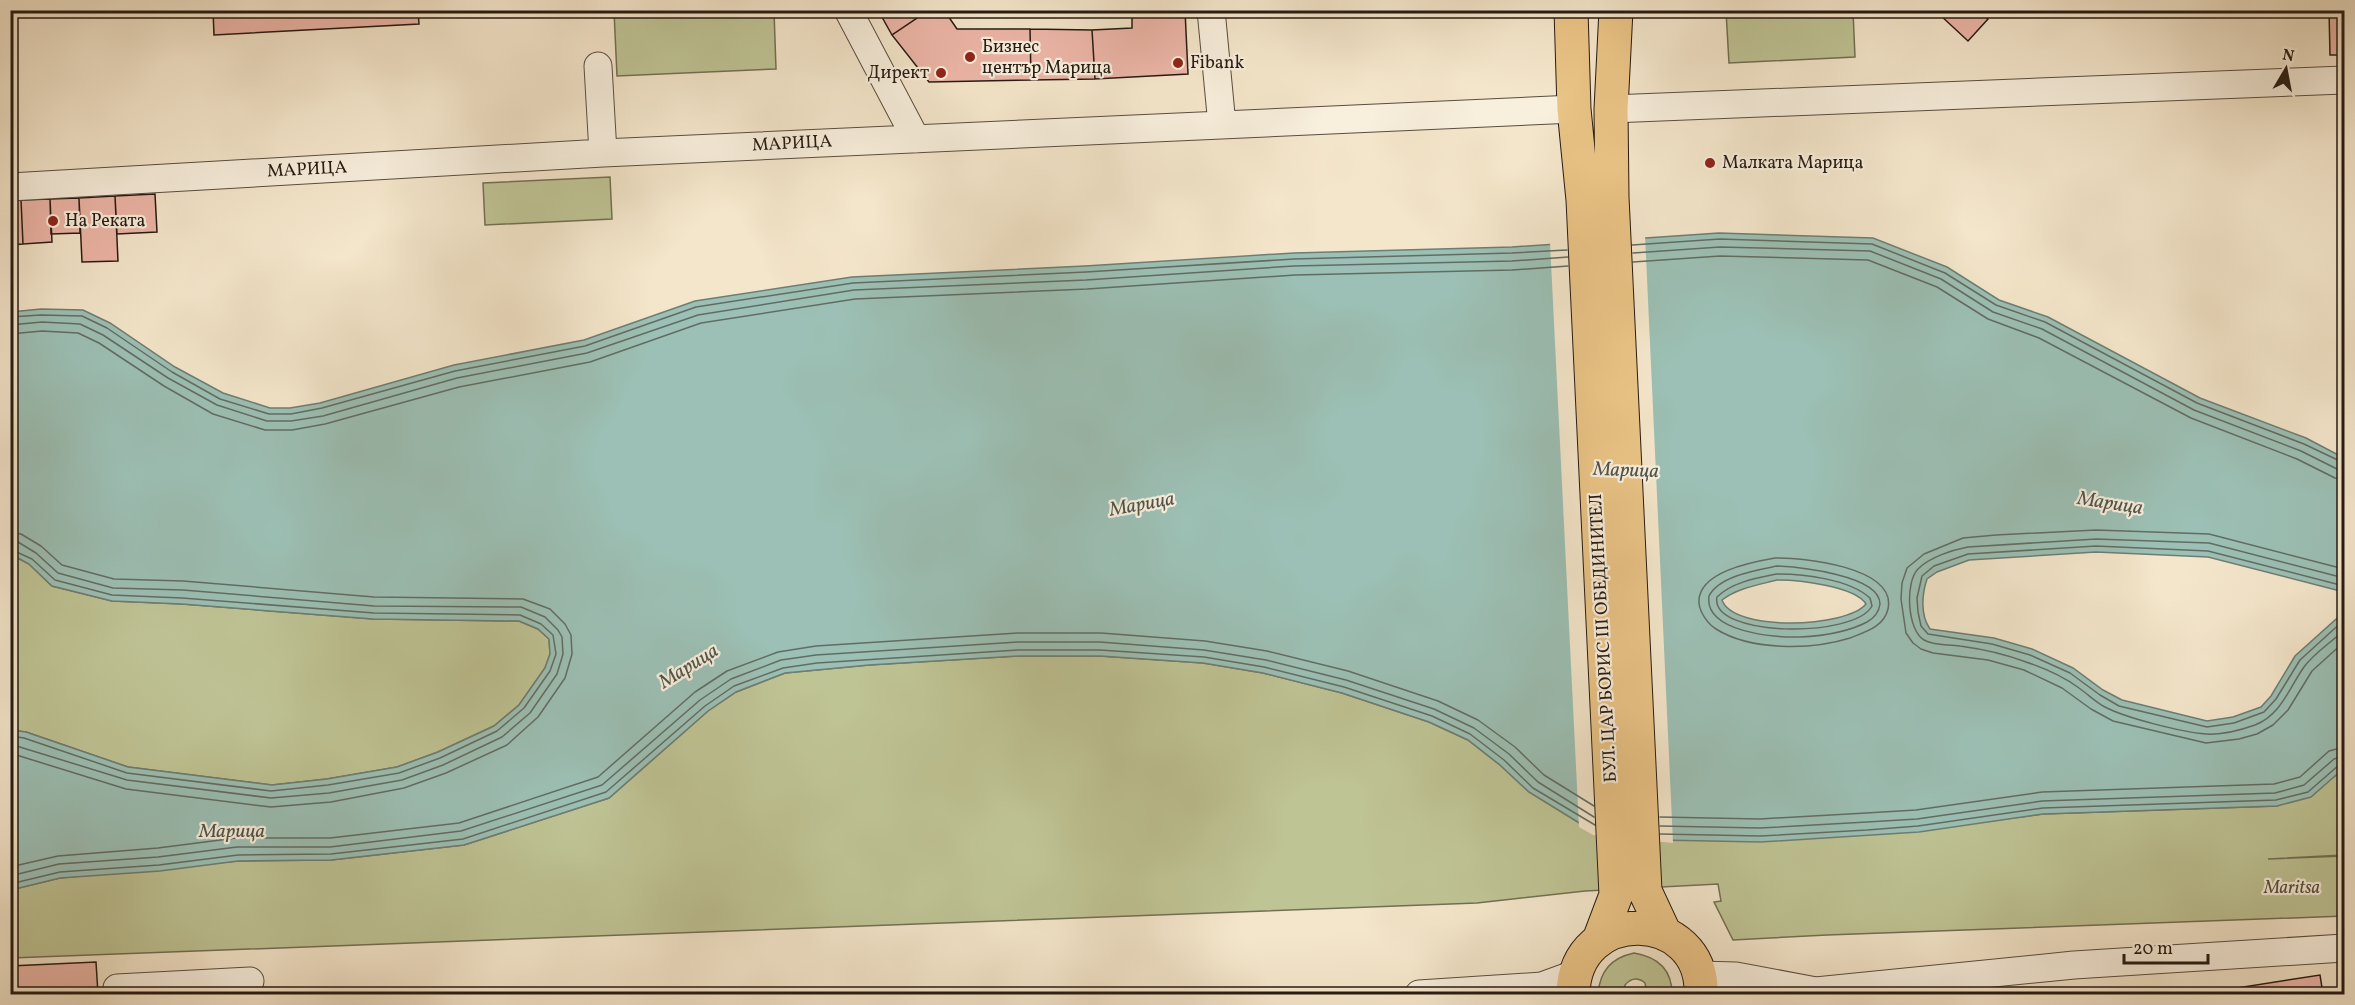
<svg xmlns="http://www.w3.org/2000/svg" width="2355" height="1005" viewBox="0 0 2355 1005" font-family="Vollkorn,serif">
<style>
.green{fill:#bfc495;stroke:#726f54;stroke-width:1.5}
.water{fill:#9cc0b5;stroke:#6d7e74;stroke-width:1.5;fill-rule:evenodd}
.pier{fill:#f4e6cb}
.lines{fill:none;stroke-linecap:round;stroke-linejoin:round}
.shore{stroke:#616d64;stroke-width:1.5}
.building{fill:#ecb5a7;stroke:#261a12;stroke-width:1.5}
.minor-casing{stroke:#5a4d40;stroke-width:29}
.major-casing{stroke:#261a12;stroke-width:35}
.minor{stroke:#f8efdd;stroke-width:27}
.major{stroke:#eac386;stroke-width:33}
.poi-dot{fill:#8f2418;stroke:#f8efdd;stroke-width:2}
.labels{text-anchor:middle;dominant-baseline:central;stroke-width:4.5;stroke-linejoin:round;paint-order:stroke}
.poi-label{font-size:18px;fill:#261a12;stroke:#f8efdd;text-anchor:start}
.street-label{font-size:18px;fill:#261a12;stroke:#f8efdd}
.park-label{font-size:18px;font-style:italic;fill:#544d39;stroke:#f8efdd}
.water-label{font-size:20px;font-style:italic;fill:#4f544b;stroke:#f8efdd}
</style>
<rect width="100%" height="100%" fill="#f4e6cb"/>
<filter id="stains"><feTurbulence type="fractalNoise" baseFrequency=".00333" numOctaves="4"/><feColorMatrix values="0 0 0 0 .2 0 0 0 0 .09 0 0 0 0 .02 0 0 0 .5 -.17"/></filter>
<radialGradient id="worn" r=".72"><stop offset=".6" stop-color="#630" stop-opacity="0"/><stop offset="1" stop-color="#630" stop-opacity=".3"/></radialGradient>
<!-- green -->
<path class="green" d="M 614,11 L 774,11 L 776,69 L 617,76 Z
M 1726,11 L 1853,11 L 1855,57 L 1729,63 Z
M 610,177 L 612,219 L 485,225 L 483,183 Z
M 10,554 L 29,564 L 52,586 L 112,601 L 182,604 L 373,619 L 519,621 L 538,629 L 549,639 L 550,654 L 545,668 L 519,705 L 494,726 L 438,752 L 397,767 L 327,779 L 272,785 L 128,767 L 26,732 L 11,730 Z
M 1019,656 L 1100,656 L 1203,663 L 1263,673 L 1342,693 L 1429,722 L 1468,740 L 1500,765 L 1529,792 L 1594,832 L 1983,822 L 2043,814 L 2277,806 L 2334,777 L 2344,768 L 2344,855 L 2268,859 L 2344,856 L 2344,916 L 1827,935 L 1733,940 L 1714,902 L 1721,901 L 1718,884 L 1585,891 L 1477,903 L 11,958 L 10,890 L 60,878 L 238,861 L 331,860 L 464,845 L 609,798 L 708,711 L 736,692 L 785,673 L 869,665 Z
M 1634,953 C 1658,957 1672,970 1672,994 L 1647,994 L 1645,983 C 1638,977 1631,978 1625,985 L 1623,994 L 1598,994 C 1600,971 1611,958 1634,953 Z"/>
<!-- water -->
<path class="water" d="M 1719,233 L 1873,238 L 1947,267 L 1999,300 L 2048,317 L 2200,398 L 2306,438 L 2344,458 L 2344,592 L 2208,557 L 2096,552 L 1969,560 L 1937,572 L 1927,579 C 1922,594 1920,615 1930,629 L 1994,638 L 2032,649 L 2073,668 L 2103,690 L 2122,700 L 2207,721 L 2233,717 L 2261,707 L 2271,696 L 2295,656 L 2344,612 L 2344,768 L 2311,797 L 2277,806 L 2043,814 L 1919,832 L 1761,842 L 1659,840 L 1594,832 L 1529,792 L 1500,765 L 1468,740 L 1429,722 L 1342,693 L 1263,673 L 1203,663 L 1100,656 L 1019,656 L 869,665 L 785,673 L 736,692 L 708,711 L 609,798 L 464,845 L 331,860 L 238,861 L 160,871 L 60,878 L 11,890 L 10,730 L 26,732 L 128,767 L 272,785 L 327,779 L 397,767 L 438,752 L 494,726 L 519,705 L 545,668 L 550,654 L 549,639 L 538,629 L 519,621 L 373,619 L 182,604 L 112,601 L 52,586 L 29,564 L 11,554 L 11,312 L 41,309 L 83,310 L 110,323 L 175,367 L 223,393 L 270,408 L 290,408 L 320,403 L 454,365 L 584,340 L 695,301 L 852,277 L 1085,266 L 1294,253 L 1512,247 ZM 1777,580 C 1798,580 1855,586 1866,604 C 1846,628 1733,632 1722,600 C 1738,588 1758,585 1777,580 Z"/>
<!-- pier -->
<path class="pier" d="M 1645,235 L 1673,843 L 1593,835 L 1579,827 L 1550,242 Z"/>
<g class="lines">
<!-- shore -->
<path class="shore" d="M 1632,245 L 1720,239 L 1872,244 L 1945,273 L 1996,305 L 2045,322 L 2197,403 L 2304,444 L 2344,463
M 1633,253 L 1720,247 L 1870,251 L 1941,279 L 1993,312 L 2042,329 L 2194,410 L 2301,451 L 2337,469 L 2344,471
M 1633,262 L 1720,256 L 1868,260 L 1937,287 L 1988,319 L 2039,338 L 2191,418 L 2297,459 L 2335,478 L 2344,480
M 10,317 L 41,315 L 82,316 L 107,328 L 172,372 L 220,399 L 269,414 L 291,414 L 322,408 L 455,371 L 585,346 L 696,307 L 853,283 L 1086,272 L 1294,259 L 1512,253 L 1567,250
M 10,325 L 42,322 L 80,324 L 103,335 L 168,378 L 217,405 L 267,421 L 291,421 L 323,416 L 457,378 L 587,353 L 698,315 L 854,290 L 1086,280 L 1294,266 L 1512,261 L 1568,257
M 10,334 L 42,331 L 78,333 L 99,343 L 164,386 L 213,414 L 265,430 L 292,430 L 325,424 L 459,387 L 590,362 L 701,323 L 855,299 L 1087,289 L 1295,275 L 1512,270 L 1568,266
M 10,532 L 21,534 L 41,546 L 62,565 L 114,579 L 183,581 L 374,597 L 523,599 L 550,609 L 565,624 L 571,635 L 572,654 L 565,678 L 538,717 L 507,745 L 446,773 L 404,788 L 331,802 L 271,807 L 126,789 L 10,753
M 10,541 L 18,542 L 36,553 L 58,573 L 113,588 L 183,590 L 374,606 L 521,607 L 545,617 L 558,630 L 562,637 L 563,654 L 557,674 L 530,713 L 502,737 L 443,765 L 402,780 L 329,793 L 271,798 L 127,780 L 10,744
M 10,549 L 32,559 L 55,580 L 112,595 L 182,598 L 374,613 L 520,615 L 541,624 L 553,635 L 556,654 L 550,671 L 524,708 L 497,731 L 440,758 L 399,773 L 328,785 L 271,791 L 127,773 L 24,738 L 10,736
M 1775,558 C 1802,557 1897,567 1888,609 C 1884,627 1865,632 1850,638 C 1812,650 1751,651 1716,629 C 1708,624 1700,613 1699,603 C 1697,572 1752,562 1775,558 Z
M 1777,566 C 1798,567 1880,575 1880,604 C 1879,612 1874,618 1867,622 C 1848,632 1821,636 1800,637 C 1775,638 1704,632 1709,596 C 1719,576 1757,570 1777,566 Z
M 2344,569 L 2209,534 L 2096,530 L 1996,535 L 1963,538 L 1924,554 L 1907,568 L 1902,583 L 1901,599 L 1906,633 L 1913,643 L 1921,649 L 1933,653 L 1988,660 L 2024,670 L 2062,688 L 2091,709 L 2113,721 L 2206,743 L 2239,739 L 2257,734 L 2273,725 L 2288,710 L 2312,671 L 2344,642
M 1777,574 C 1804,574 1849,579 1870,598 L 1872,606 C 1854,639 1709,637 1717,597 C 1732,582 1757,578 1777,574 Z
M 2344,578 L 2209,543 L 2096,539 L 1968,547 C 1952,550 1930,557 1918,569 C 1905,582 1907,630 1924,640 C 1934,646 1948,644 1960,646 C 1982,649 2005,654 2026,662 C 2044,668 2064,677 2079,688 C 2088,694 2095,702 2105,707 C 2126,718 2181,732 2206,734 C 2221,735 2241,730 2255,725 C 2281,715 2289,688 2304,667 C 2314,653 2332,642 2344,630
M 2344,586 L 2208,551 L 2096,546 L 1968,554 L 1934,566 L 1922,576 L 1917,598 L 1918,612 L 1921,626 L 1928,634 L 1992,644 L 2030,655 L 2070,673 L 2100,695 L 2119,706 L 2207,727 L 2234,723 L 2264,712 L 2276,699 L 2300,660 L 2344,620
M 1660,817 L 1760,819 L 1866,813 L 1916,810 L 2042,792 L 2274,784 L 2300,777 L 2329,751 L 2344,747
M 1660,826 L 1760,828 L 1867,822 L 1917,819 L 2042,801 L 2275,793 L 2304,785 L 2334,759 L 2344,756
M 1660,834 L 1760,836 L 1867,830 L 1918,826 L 2043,808 L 2276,800 L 2308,792 L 2339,765 L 2344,764
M 10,867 L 58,856 L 158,848 L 236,838 L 330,838 L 459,823 L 598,777 L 695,692 L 727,671 L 778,652 L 816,646 L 1018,633 L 1101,633 L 1205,641 L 1267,651 L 1348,671 L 1438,701 L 1478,720 L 1515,747 L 1544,775 L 1594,806
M 10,876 L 59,864 L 158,857 L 237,847 L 330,847 L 461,831 L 602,785 L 700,700 L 731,679 L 781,660 L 816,655 L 1018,642 L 1100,642 L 1204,650 L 1266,660 L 1346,680 L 1434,709 L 1474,728 L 1509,754 L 1538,782 L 1594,817
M 10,884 L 60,872 L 159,865 L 238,855 L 331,854 L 463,839 L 606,792 L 705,706 L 734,686 L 783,668 L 817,663 L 1018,650 L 1100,650 L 1204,657 L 1264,667 L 1344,687 L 1432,716 L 1470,734 L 1504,760 L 1533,788 L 1595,825"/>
</g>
<!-- building -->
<path class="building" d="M 213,10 L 418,10 L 419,24 L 214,35 Z
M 878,10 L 929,10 L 892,35 Z
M 929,10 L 944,10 L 957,29 L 1030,29 L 1031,80 L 929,82 L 892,35 Z
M 1132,10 L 1181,10 L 1132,12 Z
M 1185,10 L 1188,74 L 1095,79 L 1092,30 L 1132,28 L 1132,12 Z
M 1942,10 L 1978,10 L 1988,19 L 1968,41 L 1939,14 Z
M 2329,10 L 2344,10 L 2344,55 L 2330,55 Z
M 1030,29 L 1092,30 L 1095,79 L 1031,80 Z
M 155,194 L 157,232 L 117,234 L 115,196 Z
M 115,196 L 118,261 L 82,262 L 79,198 Z
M 79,198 L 80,233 L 51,234 L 50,199 Z
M 50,199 L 52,242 L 23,244 L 21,200 Z
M 21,200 L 23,244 L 10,245 L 10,201 Z
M 96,962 L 98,994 L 10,994 L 10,966 Z
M 2320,975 L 2323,994 L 2231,994 L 2230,989 Z
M 2230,989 L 2231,994 L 2198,994 Z"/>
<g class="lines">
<defs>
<path id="minor" d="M 848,10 L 916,139
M 1211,10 L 1222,125
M 598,66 L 603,153
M 1611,109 L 2344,80
M 10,187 L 603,153 L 1574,109
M 1699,975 L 1736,976 L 1816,991
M 117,994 L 117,988 L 250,981
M 1419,994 L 1542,986 L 1575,974
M 1801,994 L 1816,991 L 2074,965 L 2344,948"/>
<path id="major" d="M 1571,10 L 1574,109 L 1583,200 L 1616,895 L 1599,940
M 1616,10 L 1611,109 L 1612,197 L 1645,891 L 1665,934
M 1573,994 C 1575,904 1704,909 1701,994"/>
</defs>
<!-- minor casing -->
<use href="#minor" class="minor-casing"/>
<!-- major casing -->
<use href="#major" class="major-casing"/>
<!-- minor -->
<use href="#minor" class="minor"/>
<!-- major -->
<use href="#major" class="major"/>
</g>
<!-- markers -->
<g class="poi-dot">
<circle cx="970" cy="57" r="6"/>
<circle cx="1178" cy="63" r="6"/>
<circle cx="941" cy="73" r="6"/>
<circle cx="1710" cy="163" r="6"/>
<circle cx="53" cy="221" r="6"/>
</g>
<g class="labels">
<!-- poi labels -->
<g class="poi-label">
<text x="982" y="47">Бизнес<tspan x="982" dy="21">център Марица</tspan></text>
<text x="1190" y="63">Fibank</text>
<text x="929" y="73" text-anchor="end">Директ</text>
<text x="1722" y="163">Малката Марица</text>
<text x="65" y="221">На Реката</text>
</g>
<!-- street labels -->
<g class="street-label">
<text transform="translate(792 144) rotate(-3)">МАРИЦА</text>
<text transform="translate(307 170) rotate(-3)">МАРИЦА</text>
<text transform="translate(1604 638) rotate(-93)">БУЛ. ЦАР БОРИС III ОБЕДИНИТЕЛ</text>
</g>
<!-- park labels -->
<g class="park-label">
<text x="2292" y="888">Maritsa</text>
</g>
<!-- water labels -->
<g class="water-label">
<text transform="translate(1626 471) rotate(2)">Марица</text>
<text transform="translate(2110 504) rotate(9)">Марица</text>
<text transform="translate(1142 505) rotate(-10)">Марица</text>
<text transform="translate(689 667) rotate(-32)">Марица</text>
<text x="232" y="832">Марица</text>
</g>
</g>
<!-- margin -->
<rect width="2355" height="1005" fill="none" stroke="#f4e6cb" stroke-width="36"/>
<rect x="12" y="12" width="2331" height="981" fill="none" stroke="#261a12" stroke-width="3"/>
<rect x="18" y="18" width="2319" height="969" fill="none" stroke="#261a12" stroke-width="1.5"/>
<!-- north arrow -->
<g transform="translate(2286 69) rotate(10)" stroke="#f8efdd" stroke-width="4.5" paint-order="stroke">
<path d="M0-4.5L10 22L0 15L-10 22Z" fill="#261a12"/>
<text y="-9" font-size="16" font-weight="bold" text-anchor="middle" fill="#261a12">N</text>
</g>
<!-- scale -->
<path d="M2124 954v9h84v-9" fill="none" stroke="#261a12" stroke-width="3"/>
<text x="2133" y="954" font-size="18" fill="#261a12" stroke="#f8efdd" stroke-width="4.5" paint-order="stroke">20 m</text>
<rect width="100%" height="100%" filter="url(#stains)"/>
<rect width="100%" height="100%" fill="url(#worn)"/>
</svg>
